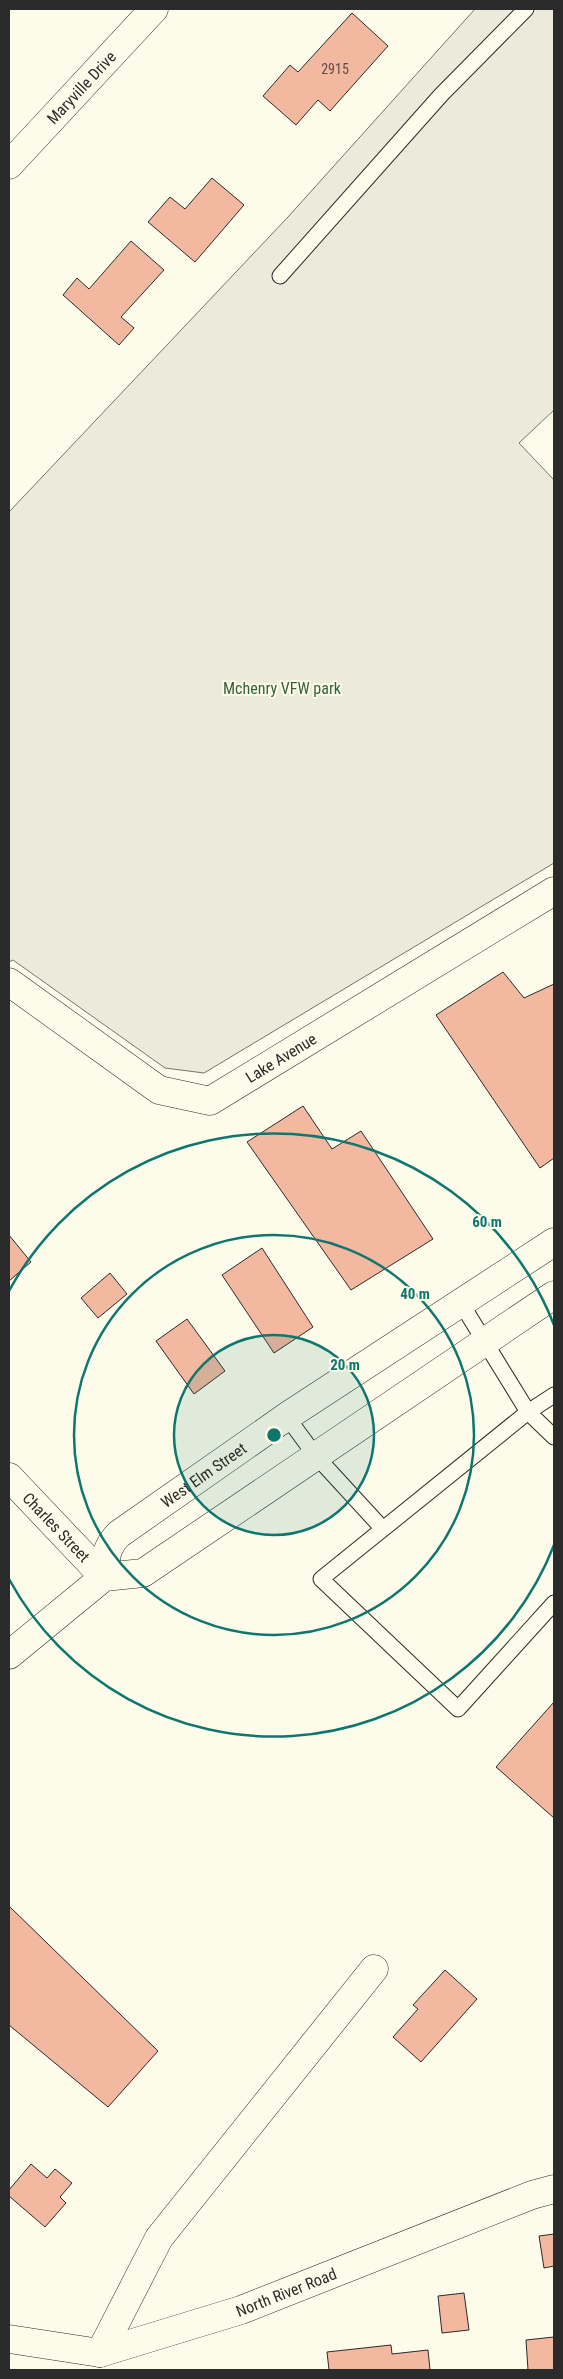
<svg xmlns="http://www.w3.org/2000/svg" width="563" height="2379" viewBox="0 0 563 2379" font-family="'Roboto Condensed',sans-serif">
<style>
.green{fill:#ecebdb;stroke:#74746e}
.building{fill:#f2b8a0;stroke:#2b2b2b}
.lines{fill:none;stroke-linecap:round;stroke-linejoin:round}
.service-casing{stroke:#2b2b2b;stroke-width:17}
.minor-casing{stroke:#2b2b2b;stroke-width:29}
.primary-casing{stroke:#2b2b2b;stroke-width:29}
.service{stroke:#fdfbea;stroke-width:15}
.minor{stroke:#fdfbea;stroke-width:28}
.primary{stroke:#fdfbea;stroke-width:28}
.ring{fill:none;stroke:#0f766e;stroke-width:2.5}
.labels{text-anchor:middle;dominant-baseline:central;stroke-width:4;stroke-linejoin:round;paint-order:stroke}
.number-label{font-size:14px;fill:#5d4e48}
.street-label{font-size:16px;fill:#2b2b2b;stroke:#fdfbea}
.park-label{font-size:16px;fill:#34623c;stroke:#fdfbea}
.centre{fill:#0f766e;stroke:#fdfbea;stroke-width:2.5}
.ring-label{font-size:15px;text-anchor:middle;font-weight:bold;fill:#0f766e;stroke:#fdfbea;stroke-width:4;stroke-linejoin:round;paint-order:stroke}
</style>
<rect width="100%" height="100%" fill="#fdfbea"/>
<!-- green -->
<path class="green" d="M 475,9 L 554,9 L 554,410 L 519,443 L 554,480 L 554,863 L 204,1073 L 165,1068 L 13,960 L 9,962 L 9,512 L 288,217 Z"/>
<!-- building -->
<path class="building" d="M 352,13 L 388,46 L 330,111 L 318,100 L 296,125 L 263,96 L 290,65 L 298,72 Z
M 212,178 L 244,205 L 195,262 L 148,222 L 170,197 L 185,209 Z
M 131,241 L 164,270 L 121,317 L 134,328 L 119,345 L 63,295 L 77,278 L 89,289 Z
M 503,972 L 524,998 L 554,984 L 554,1158 L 540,1168 L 436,1015 Z
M 303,1106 L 332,1149 L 361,1131 L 433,1239 L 351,1290 L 247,1142 Z
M 9,1235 L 31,1262 L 9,1281 Z
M 262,1248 L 313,1327 L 274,1353 L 222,1275 Z
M 110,1273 L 127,1294 L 98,1318 L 81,1298 Z
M 187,1319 L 225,1371 L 194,1394 L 156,1341 Z
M 554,1702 L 554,1818 L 496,1767 Z
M 9,1906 L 158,2051 L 108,2107 L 9,2025 Z
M 445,1970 L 477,1999 L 421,2062 L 393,2037 L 418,2009 L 413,2005 Z
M 31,2164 L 47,2178 L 55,2169 L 72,2183 L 60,2197 L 66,2203 L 45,2227 L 9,2196 L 9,2190 Z
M 554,2234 L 554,2266 L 544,2268 L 539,2236 Z
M 464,2293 L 469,2330 L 442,2333 L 438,2296 Z
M 554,2337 L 554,2370 L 528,2370 L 526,2340 Z
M 391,2345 L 392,2354 L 428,2350 L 430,2370 L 329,2370 L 327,2352 Z"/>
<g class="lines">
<defs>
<path id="service" d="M 280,276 L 441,95 L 526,9
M 461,1303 L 528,1412 L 554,1437
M 287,1417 L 315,1455 L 383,1529 L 321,1579 L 458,1709 L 554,1603
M 383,1529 L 528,1412 L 554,1395"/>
<g id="minor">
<path id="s1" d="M 9,165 L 154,9"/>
<path id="s2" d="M 9,982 L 159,1090 L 210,1101 L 554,891"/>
<path id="s3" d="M 9,1477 L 104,1577"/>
<path id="s4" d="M 9,2339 L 100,2353 L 241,2310 L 532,2195 L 554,2189"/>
<path d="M 100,2353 L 159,2238 L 374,1969"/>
</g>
<g id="primary">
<path id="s5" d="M 104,1577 C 106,1558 105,1548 119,1534 L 289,1415 L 554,1242"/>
<path d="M 9,1655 L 104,1577 L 143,1573 L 554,1295"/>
</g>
</defs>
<!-- service casing -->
<use href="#service" class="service-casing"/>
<!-- minor casing -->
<use href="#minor" class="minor-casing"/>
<!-- primary casing -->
<use href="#primary" class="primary-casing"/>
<!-- service -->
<use href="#service" class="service"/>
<!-- minor -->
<use href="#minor" class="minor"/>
<!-- primary -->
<use href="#primary" class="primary"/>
</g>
<!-- distance rings -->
<circle cx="274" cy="1435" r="100" fill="#0f766e" fill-opacity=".12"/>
<g class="ring">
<circle cx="274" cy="1435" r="100"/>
<circle cx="274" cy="1435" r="200"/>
<path d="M554 1545A301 301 0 0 1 9 1579M9 1291A301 301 0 0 1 554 1325"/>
</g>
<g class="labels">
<!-- number labels -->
<g class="number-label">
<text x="335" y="69">2915</text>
</g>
<!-- street labels -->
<g class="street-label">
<text stroke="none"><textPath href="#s1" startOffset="106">Maryville Drive</textPath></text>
<text stroke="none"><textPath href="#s2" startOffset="320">Lake Avenue</textPath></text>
<text stroke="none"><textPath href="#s5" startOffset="150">West Elm Street</textPath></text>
<text stroke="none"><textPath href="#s3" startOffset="69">Charles Street</textPath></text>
<text stroke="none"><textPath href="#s4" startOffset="288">North River Road</textPath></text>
</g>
<!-- park labels -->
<g class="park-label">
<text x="282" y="688">Mchenry VFW park</text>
</g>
</g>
<circle cx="274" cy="1435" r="8" class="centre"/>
<g class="ring-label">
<text x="487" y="1227">60 m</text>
<text x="415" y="1299">40 m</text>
<text x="345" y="1370">20 m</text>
</g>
<!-- border -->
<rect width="563" height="2379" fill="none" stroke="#2b2b2b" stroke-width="20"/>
</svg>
